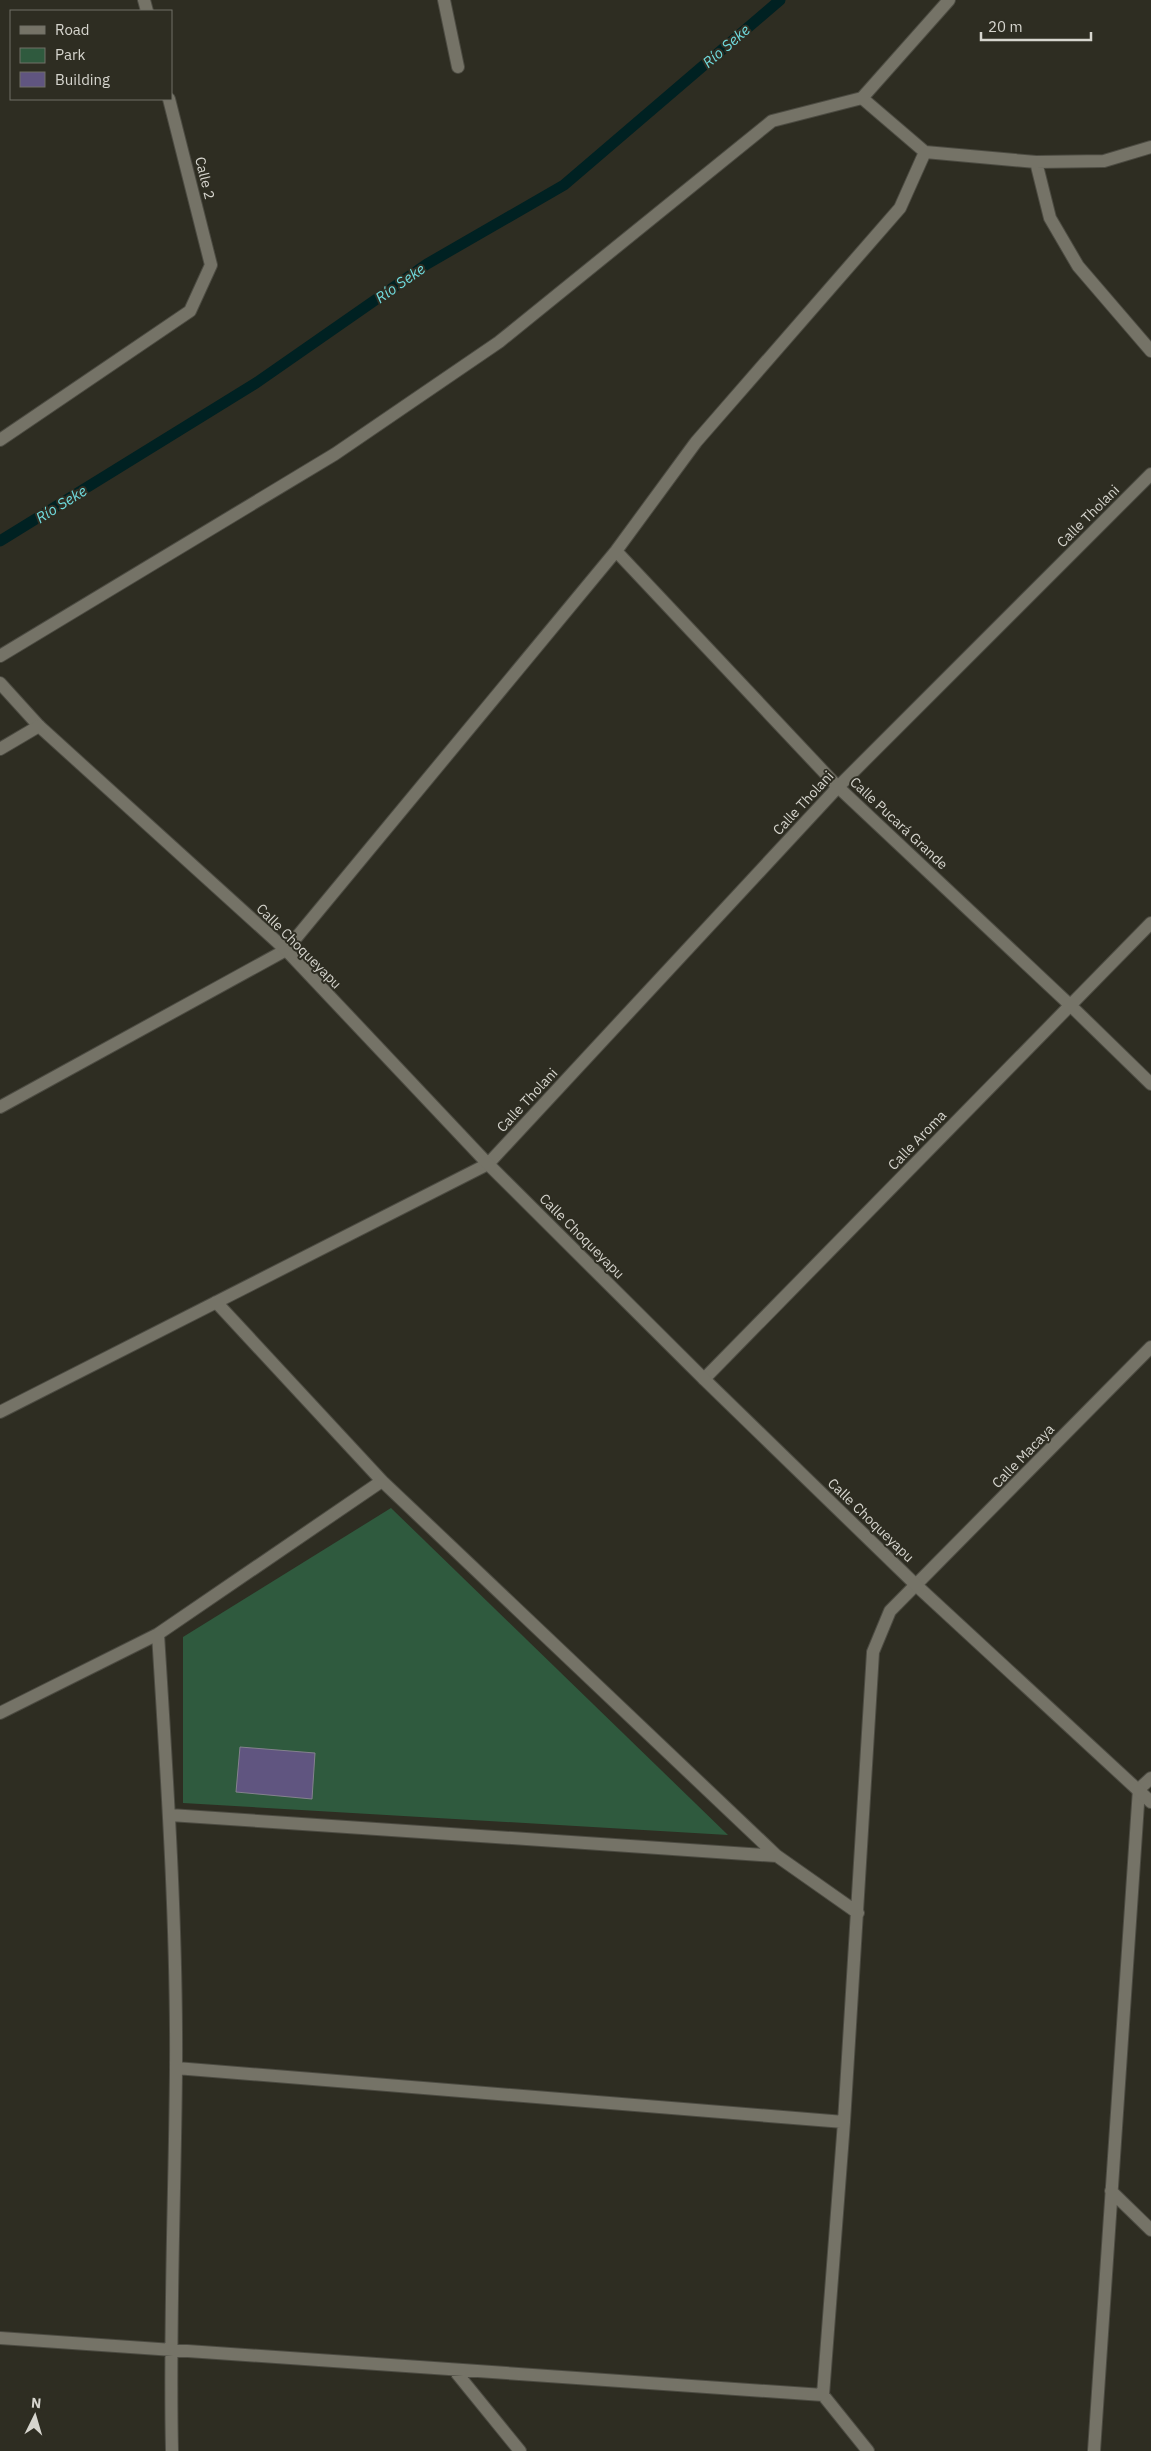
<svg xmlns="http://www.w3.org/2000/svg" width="1151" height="2451" viewBox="0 0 1151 2451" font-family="'IBM Plex Sans',sans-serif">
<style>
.green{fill:#2f5a3e}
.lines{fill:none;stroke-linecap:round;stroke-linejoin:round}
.stream{stroke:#002122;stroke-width:11}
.building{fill:#605580;stroke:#84828e}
.minor-casing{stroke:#4c4b42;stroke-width:14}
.tertiary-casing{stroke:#4c4b42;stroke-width:14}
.minor{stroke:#757367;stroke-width:12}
.tertiary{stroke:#757367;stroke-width:12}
.labels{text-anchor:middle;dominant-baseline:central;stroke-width:4;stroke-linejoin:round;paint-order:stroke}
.street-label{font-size:14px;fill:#d6d5ce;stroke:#2e2d22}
.water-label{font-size:15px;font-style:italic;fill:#70dcdf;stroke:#2e2d22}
</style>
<rect width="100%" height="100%" fill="#2e2d22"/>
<!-- green -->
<path class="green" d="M 391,1508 L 728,1835 L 183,1803 L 183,1637 Z"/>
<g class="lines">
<!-- stream -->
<path class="stream" d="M 0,541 L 256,383 L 427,264 L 564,185 L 780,0"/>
</g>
<!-- building -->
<path class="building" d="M 240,1747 L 315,1753 L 312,1799 L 236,1792 Z"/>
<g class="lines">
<defs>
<path id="minor" d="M 144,0 L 147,11
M 444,0 L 458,67
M 862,98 L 925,152 L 1036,162 L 1104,161 L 1151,147
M 1036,162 L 1050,218 L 1078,266 L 1151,351
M 0,440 L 190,311 L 211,265 L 169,99
M 616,551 L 838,787 L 1070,1005 L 1151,1084
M 0,656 L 335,454 L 499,342 L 772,121 L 862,98 L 949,0
M 0,683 L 39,726
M 0,1107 L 286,950 L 616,551 L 696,442 L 900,208 L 925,152
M 216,1302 L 382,1481 L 777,1856 L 858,1913
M 704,1379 L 1151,923
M 0,1412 L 488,1164 L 838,787 L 1151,474
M 158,1634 C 167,1779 177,1924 176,2069 C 175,2196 169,2324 172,2451
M 0,1713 L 158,1634 L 382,1481
M 170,1815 L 777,1856
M 176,2068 L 844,2122
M 1111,2191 L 1151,2230
M 0,2338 L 823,2395
M 455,2371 L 520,2451
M 868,2451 L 823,2395 L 844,2122 L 873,1652 L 890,1611 L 1151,1347
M 1094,2451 L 1139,1789 L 1151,1778"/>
<path id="tertiary" d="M 0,749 L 39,726 L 286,950 L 488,1164 L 704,1379 L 917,1586 L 1151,1802"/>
</defs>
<!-- minor casing -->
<use href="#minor" class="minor-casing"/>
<!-- tertiary casing -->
<use href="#tertiary" class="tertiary-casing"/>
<!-- minor -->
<use href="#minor" class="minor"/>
<!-- tertiary -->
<use href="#tertiary" class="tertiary"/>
</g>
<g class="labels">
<!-- street labels -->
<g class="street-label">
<text transform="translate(205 178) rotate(76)">Calle 2</text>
<text transform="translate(1088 516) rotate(-45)">Calle Tholani</text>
<text transform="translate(803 803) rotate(-47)">Calle Tholani</text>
<text transform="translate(899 823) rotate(43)">Calle Pucará Grande</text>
<text transform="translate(299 946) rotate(45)">Calle Choqueyapu</text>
<text transform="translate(527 1100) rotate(-47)">Calle Tholani</text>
<text transform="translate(917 1140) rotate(-46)">Calle Aroma</text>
<text transform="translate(582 1236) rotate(45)">Calle Choqueyapu</text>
<text transform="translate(1023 1456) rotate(-46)">Calle Macaya</text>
<text transform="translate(871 1520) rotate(44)">Calle Choqueyapu</text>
</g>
<!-- water labels -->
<g class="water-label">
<text transform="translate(726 46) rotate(-41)">Río Seke</text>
<text transform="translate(400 283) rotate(-35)">Río Seke</text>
<text transform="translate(61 504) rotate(-32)">Río Seke</text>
</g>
</g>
<!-- legend -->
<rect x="10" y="10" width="162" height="90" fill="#2e2d22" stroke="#717067"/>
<rect x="20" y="26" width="25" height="8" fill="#757367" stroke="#717067"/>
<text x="55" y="35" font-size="15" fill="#d6d5ce">Road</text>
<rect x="20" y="48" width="25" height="15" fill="#2f5a3e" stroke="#717067"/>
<text x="55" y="60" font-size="15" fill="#d6d5ce">Park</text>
<rect x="20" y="72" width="25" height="15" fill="#605580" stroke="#717067"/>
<text x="55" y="85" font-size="15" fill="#d6d5ce">Building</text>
<!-- north arrow -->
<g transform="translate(35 2416) rotate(5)" stroke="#2e2d22" stroke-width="4" paint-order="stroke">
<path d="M0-4L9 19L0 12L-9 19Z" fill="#d6d5ce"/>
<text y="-8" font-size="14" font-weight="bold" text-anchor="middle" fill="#d6d5ce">N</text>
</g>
<!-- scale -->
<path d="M981 32v8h110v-8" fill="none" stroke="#d6d5ce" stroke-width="2.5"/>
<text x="988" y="32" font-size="15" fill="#d6d5ce" stroke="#2e2d22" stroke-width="4" paint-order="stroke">20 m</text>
</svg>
